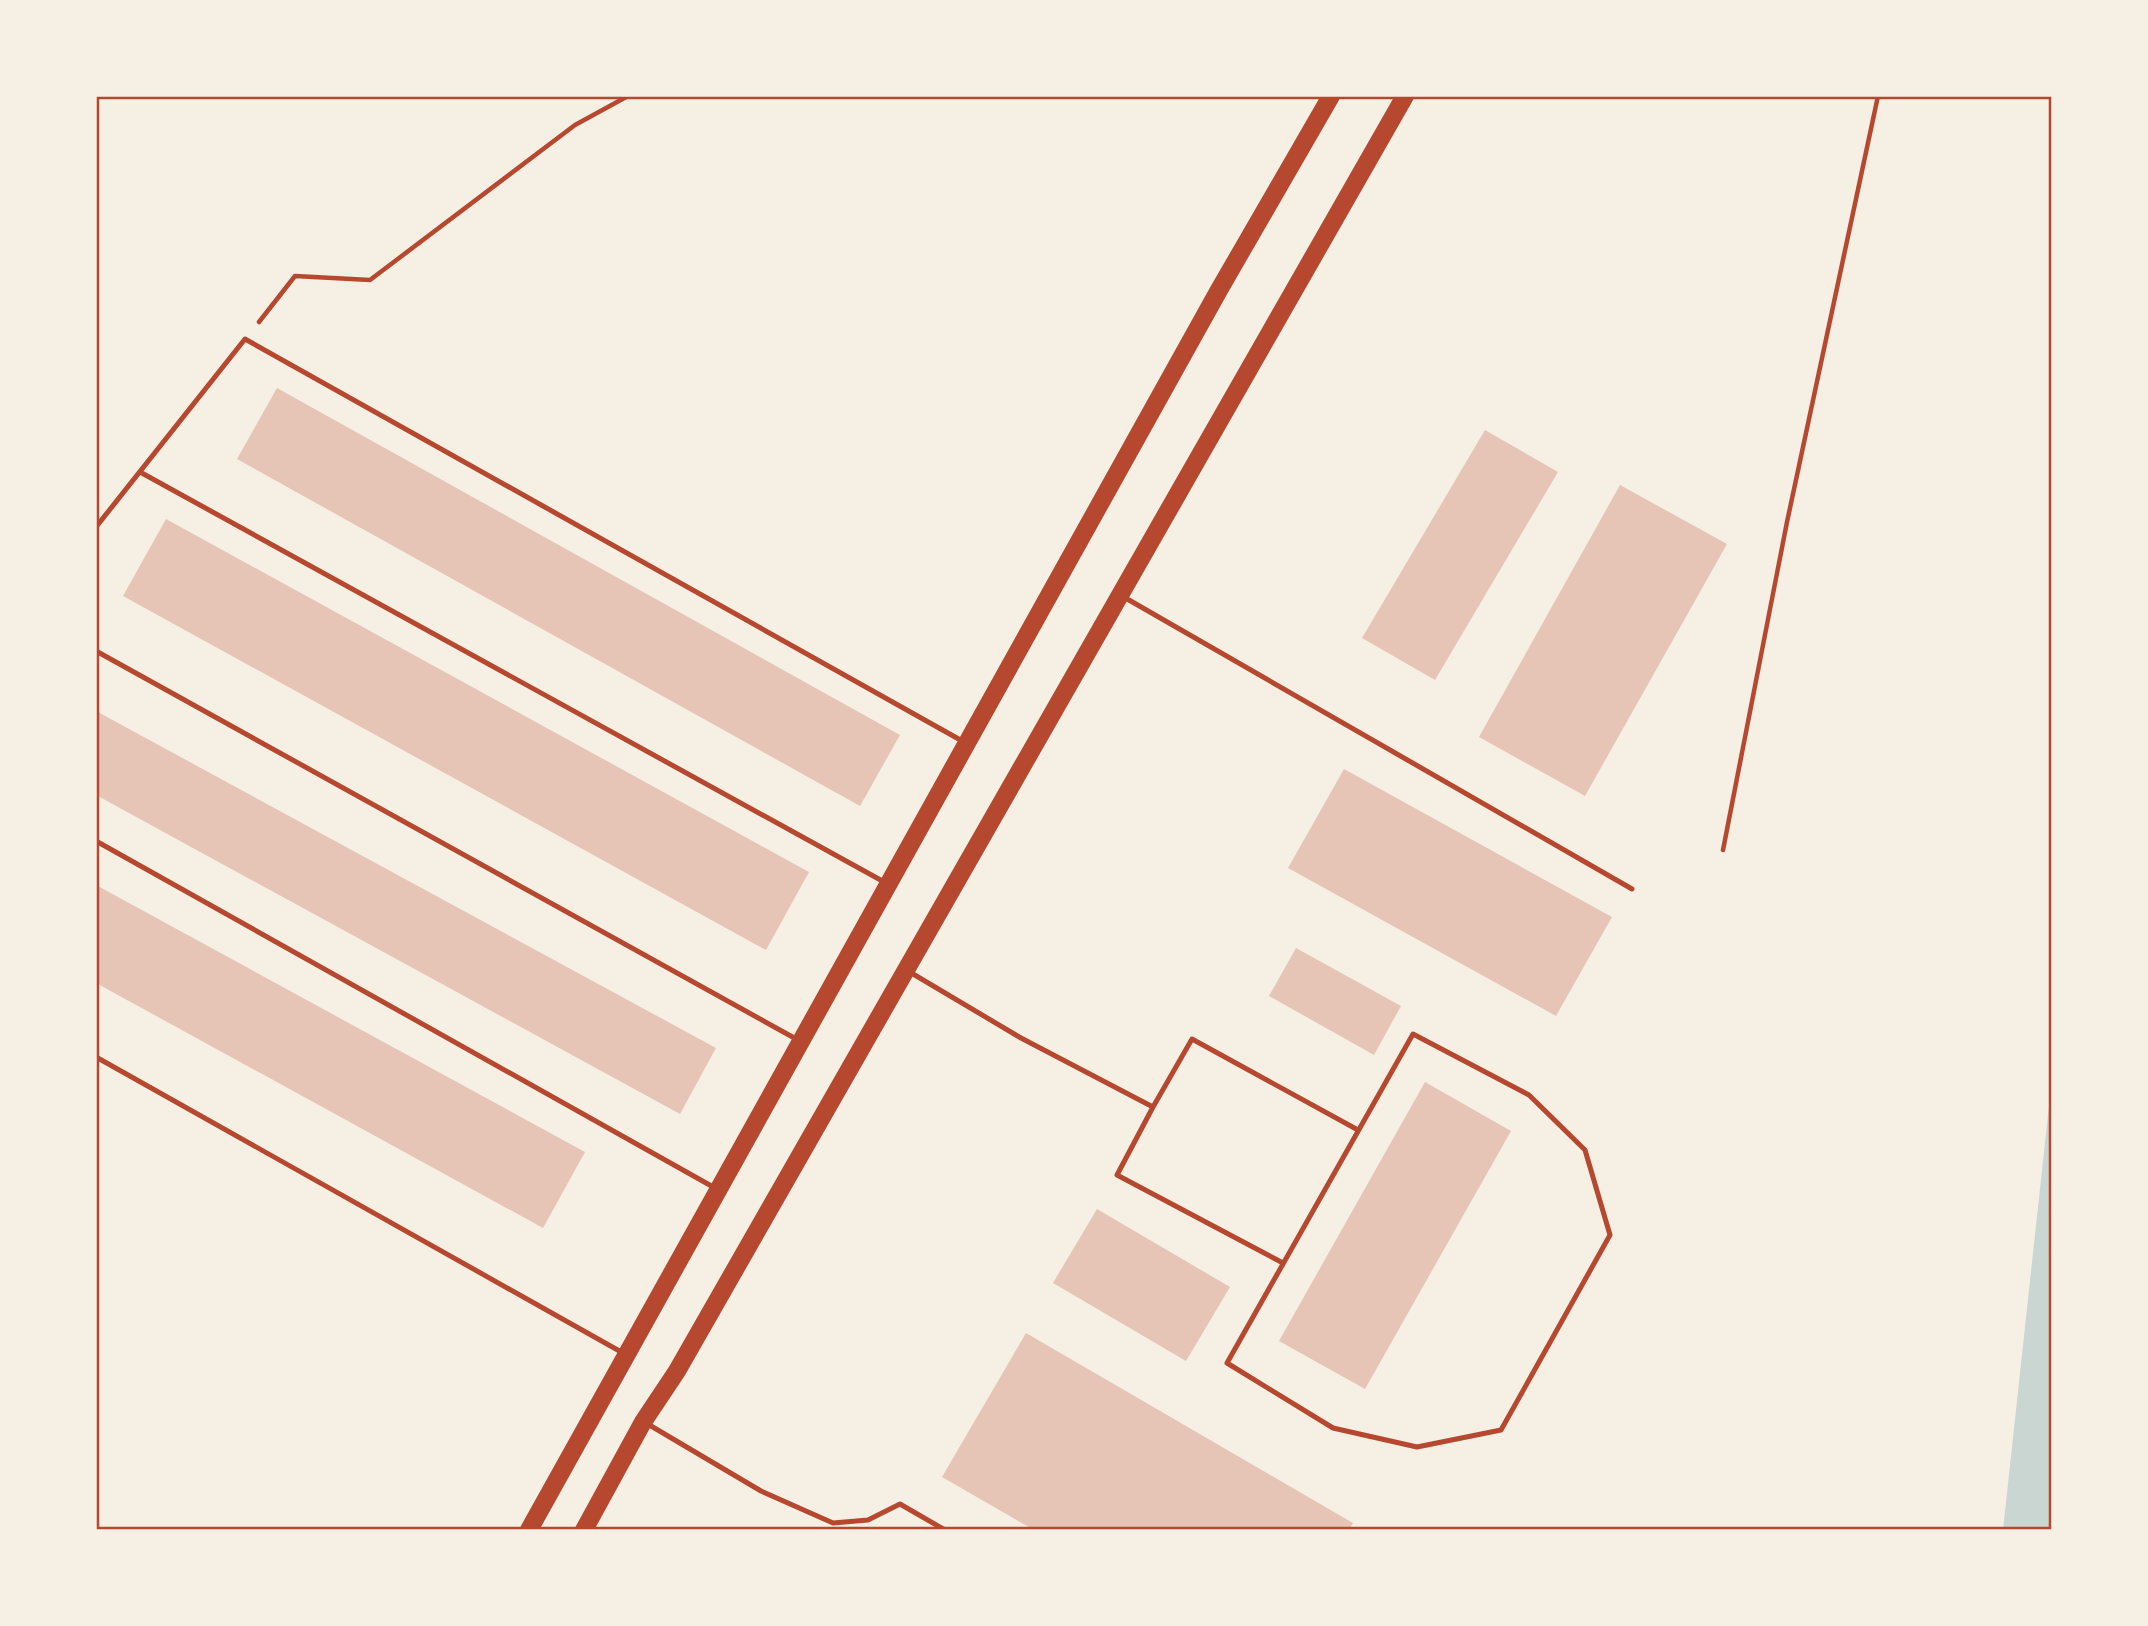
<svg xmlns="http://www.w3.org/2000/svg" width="2148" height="1626" viewBox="0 0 2148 1626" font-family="'Source Sans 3',sans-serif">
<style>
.water{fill:#c9d6d2}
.building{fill:#e6c5b7}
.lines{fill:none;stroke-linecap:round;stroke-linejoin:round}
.path{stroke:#b5482f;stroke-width:4.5}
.service{stroke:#b5482f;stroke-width:5}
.primary{stroke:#b5482f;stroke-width:18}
.neatline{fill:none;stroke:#b5482f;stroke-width:2.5}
</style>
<rect width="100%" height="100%" fill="#f6efe4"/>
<!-- water -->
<path class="water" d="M 2052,1078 L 2052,1530 L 2003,1530 Z"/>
<!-- building -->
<path class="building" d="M 277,388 L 900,735 L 860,806 L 237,459 Z
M 1485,430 L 1558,472 L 1435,680 L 1362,638 Z
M 1620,485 L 1727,544 L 1585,796 L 1479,737 Z
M 166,519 L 809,872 L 766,950 L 123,596 Z
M 96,711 L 716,1048 L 680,1114 L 96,795 Z
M 1344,769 L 1612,917 L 1556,1016 L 1288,868 Z
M 96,885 L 585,1152 L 543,1228 L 96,983 Z
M 1296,948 L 1401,1006 L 1374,1055 L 1269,996 Z
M 1425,1082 L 1511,1131 L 1365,1389 L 1279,1341 Z
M 1097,1209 L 1230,1287 L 1186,1361 L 1053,1283 Z
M 1026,1333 L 1353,1523 L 1349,1530 L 1034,1530 L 942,1477 Z"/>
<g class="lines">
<!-- path -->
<path class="path" d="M 259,322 L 295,276 L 370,280 L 575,125 L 628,96
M 1723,850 L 1787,522 L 1878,96"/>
<!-- service -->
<path class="service" d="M 140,472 L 886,883
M 96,527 L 245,339 L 964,742
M 1122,596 L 1632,889
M 96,651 L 798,1040
M 96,841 L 715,1188
M 908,971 L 1021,1038 L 1153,1107
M 1413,1034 L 1529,1095 L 1585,1150 L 1610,1235 L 1501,1430 L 1417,1447 L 1333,1428 L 1227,1363 Z
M 96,1057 L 623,1353
M 1283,1263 L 1117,1175 L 1153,1107 L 1192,1039 L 1358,1130
M 646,1423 L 761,1491 L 833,1523 L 868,1520 L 900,1504 L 945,1530"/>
<!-- primary -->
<path class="primary" d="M 529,1530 L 1219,290 L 1331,96
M 584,1530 L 643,1422 L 677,1371 L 1405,96"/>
</g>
<!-- border -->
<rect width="2148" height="1626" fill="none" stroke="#f6efe4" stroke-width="196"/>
<rect x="98" y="98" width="1952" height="1430" class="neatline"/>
</svg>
